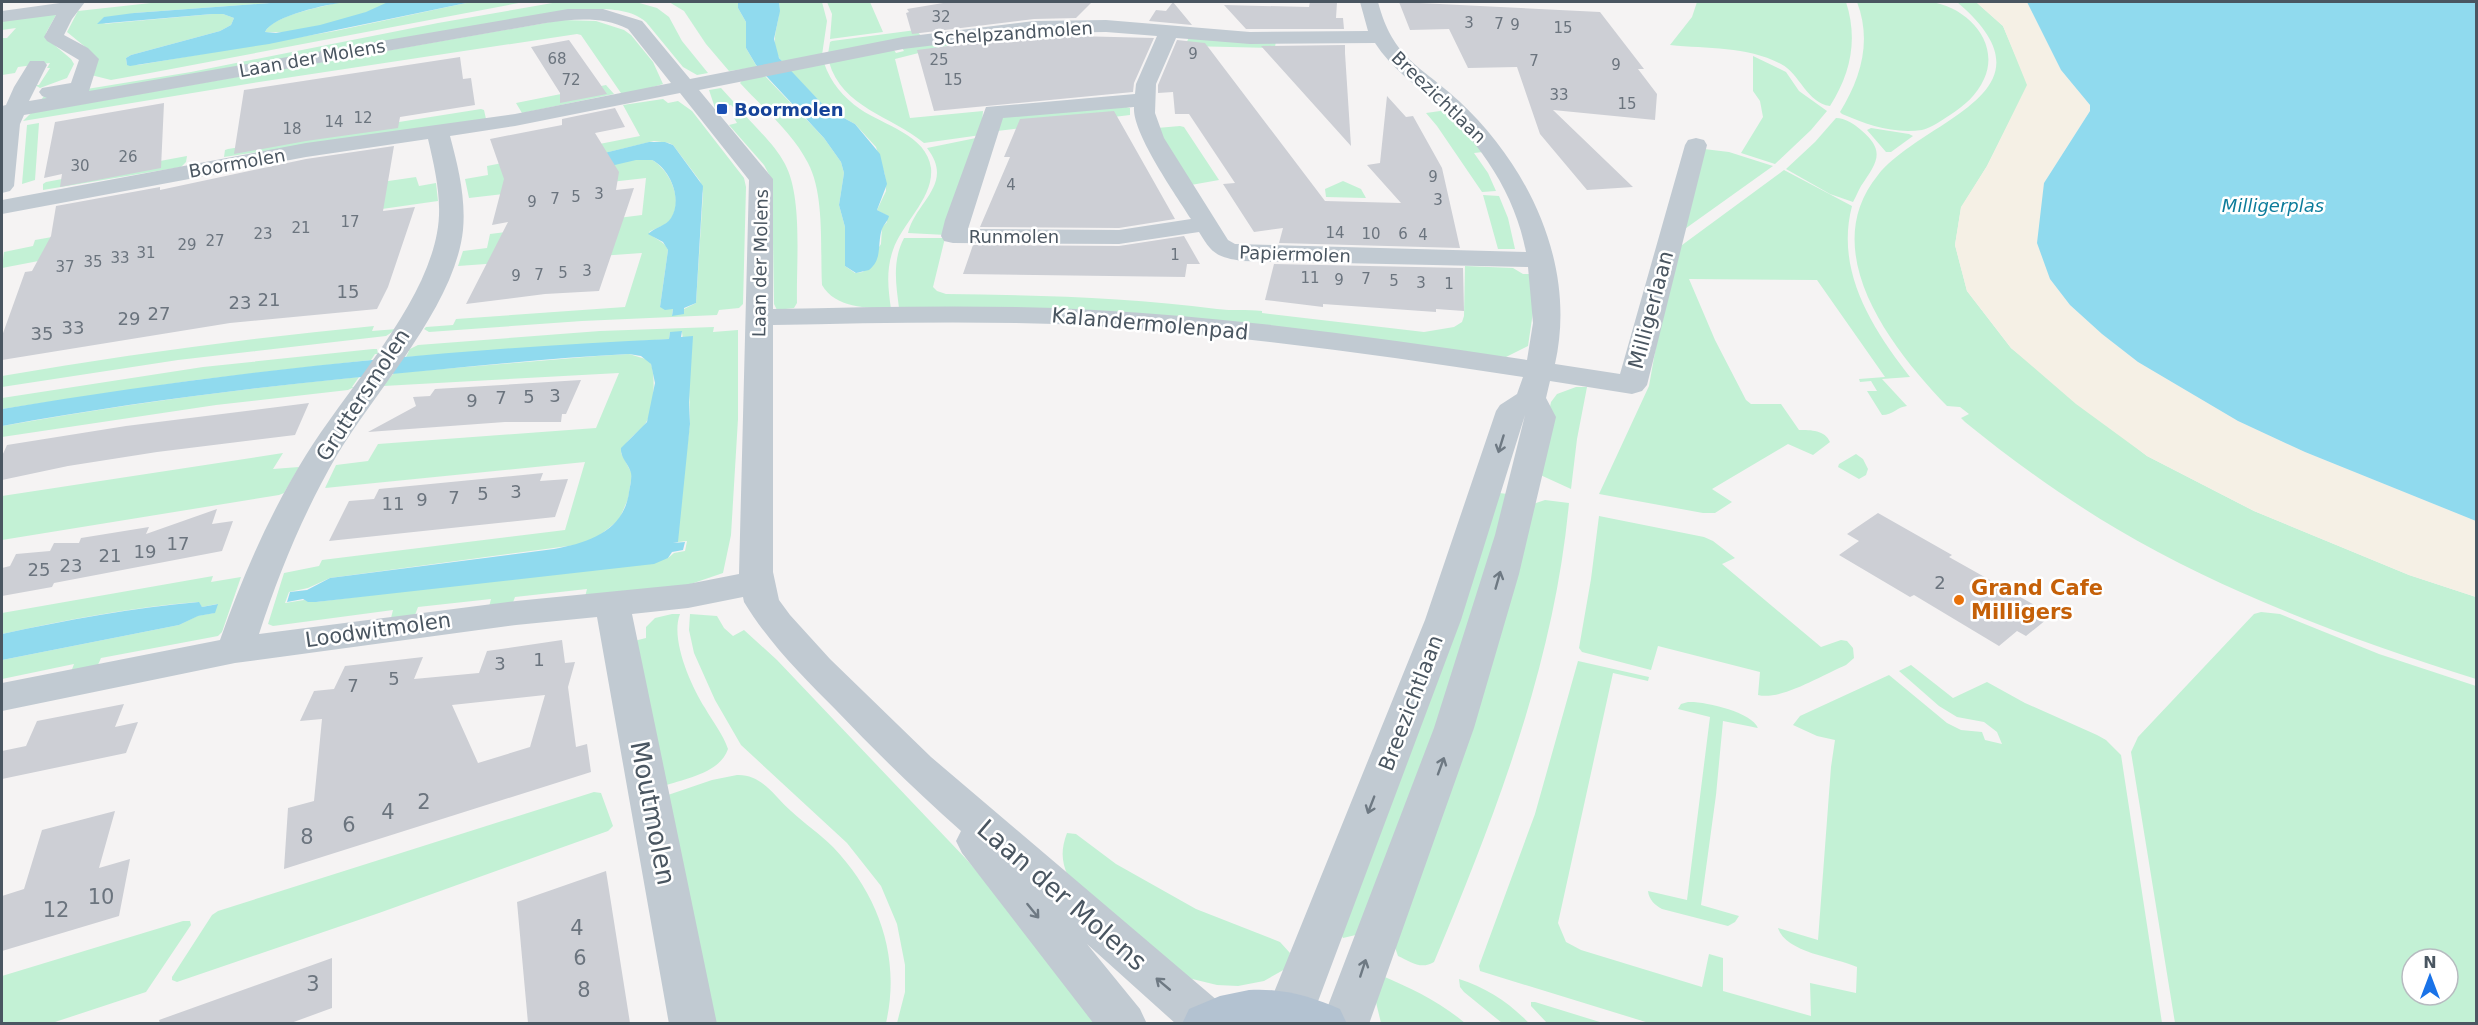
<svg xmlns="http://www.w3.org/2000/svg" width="2478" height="1025" viewBox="0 0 2478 1025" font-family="'DejaVu Sans',sans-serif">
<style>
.green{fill:#c3f1d5;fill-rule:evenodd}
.sand{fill:#f5f0e5}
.water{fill:#90daee}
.building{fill:#cdcfd5;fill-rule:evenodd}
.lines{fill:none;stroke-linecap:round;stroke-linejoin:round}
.minor{fill:#c1cad2;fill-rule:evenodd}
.major{fill:#b3c2d1;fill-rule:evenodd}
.oneway{stroke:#6e7983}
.transit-dot{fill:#1a4fb4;stroke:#fff;stroke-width:2}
.food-dot{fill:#e8710a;stroke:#fff;stroke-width:2}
.labels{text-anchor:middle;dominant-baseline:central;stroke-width:5;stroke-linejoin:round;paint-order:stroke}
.far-number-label{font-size:15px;fill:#6b747e}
.far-street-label{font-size:18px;fill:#4a5661;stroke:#fff}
.far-transit-label{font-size:18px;font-weight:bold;fill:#164399;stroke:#fff;text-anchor:start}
.far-water-label{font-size:18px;font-style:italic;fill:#0c7c9b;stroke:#fff}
.number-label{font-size:18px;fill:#6b747e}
.street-label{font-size:21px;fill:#4a5661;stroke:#fff}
.food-label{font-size:21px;font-weight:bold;fill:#c56008;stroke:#fff;text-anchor:start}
.near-number-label{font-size:21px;fill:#6b747e}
.near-street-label{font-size:26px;fill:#4a5661;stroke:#fff}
</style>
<rect width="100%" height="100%" fill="#f5f3f3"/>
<!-- green -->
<path class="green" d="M 160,2 L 284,2 L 134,13 L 103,24 L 212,14 L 223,14 L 234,18 L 231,25 L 220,31 L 131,55 L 126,58 L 127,65 L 138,65 L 335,31 L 471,2 L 524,2 L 150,73 L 111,80 L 91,75 L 89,50 L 67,32 L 78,11 Z
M 340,2 L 389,2 C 359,19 299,35 265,32 C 273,15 323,7 340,2 Z
M 558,2 L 636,2 L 657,8 L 669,17 L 682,41 L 708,73 L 697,75 L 683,67 L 646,22 C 630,8 606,9 586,9 L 41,100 L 44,96 L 191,72 L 438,23 Z
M 669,2 L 738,2 L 738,8 L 746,22 L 746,48 L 757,67 L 729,71 L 706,44 L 684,11 Z
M 779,2 L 822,2 L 827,21 L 822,55 L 782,62 C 766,42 782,23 779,2 Z
M 827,2 L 870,2 L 883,32 L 830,39 L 832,14 Z
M 1697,2 L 1846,2 C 1858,39 1851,73 1830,106 C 1807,103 1800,74 1781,64 C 1747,46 1708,49 1670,45 L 1692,17 Z
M 1857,2 C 1880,1 1907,0 1930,2 C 1966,6 2001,42 1984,79 C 1977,95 1964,106 1950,115 C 1942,120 1931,128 1922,130 C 1893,134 1868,125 1842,114 L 1840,112 C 1861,78 1872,41 1857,2 Z
M 1957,2 L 1976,2 L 2003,26 L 2028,85 L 1987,166 L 1961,208 L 1955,245 L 1967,291 L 2011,348 L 2147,456 L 2254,511 L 2409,575 L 2476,597 L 2476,679 C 2355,641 2227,594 2117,529 C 2063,497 2013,461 1965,422 L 1961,418 L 1969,414 L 1960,407 L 1947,406 C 1893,350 1815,252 1878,175 C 1924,118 2064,93 1957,2 Z
M 28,14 L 56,15 L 46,33 L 46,38 L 71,59 L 74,64 L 67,78 L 40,88 L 35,85 L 39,85 L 50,68 L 47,68 L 50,63 L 18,67 L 15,73 L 2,75 L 2,38 L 7,38 L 16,28 L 2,30 L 2,17 Z
M 562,20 L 596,21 L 624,30 L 631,35 L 653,62 L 663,84 L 623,96 L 581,35 L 577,34 L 259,82 L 23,121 L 31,113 Z
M 916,30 L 922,37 L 828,54 L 830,42 L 832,41 Z
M 1189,37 L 1276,41 L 1275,47 L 1272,48 L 1188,46 L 1186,44 Z
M 961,41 L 962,42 L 895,59 L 910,118 L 983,111 L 981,135 L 924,143 C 892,116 842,108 829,62 L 894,50 L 896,53 L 904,51 L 902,48 Z
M 1753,56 L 1786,72 L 1799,91 L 1827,111 L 1811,130 L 1775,164 L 1741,153 L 1763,117 L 1760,101 L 1753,91 Z
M 824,63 C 831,83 843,97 860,109 C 883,125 927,135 931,168 C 934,198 902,223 893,250 C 886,270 888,288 891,309 C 867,308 835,308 822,285 C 820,249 825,195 808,163 C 793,133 762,107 740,83 L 745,77 L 765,76 L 824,138 L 841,162 L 844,173 L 839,205 L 845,227 L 845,266 L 855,273 L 863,272 L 881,244 L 882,227 L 887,222 L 886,215 L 877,210 L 886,191 L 885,175 L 876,147 L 855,124 L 827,109 L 790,71 Z
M 606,85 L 614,94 L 522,113 L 516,103 Z
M 721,88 L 742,111 L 738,112 L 731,105 L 715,108 L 709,90 Z
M 663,99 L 668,103 L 678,101 L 692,111 L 744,178 L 746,187 L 743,304 L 739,308 L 719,310 L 717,315 L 582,321 L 429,332 L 424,329 L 426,327 L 453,325 L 456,319 L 625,307 L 642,253 L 458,266 L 463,251 L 487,248 L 490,234 L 642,215 L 646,178 L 469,198 L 465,179 L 488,175 L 487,166 L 640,136 L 623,105 ZM 654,141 L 669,143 L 673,145 L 700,181 L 703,193 L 696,303 L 672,315 L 673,309 L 660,307 L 668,250 C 664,240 654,240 649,232 C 656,228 665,226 670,220 C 685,201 669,169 652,160 L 588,157 Z
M 1126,107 L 1130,108 L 1130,115 L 997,131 L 996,122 L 1006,116 Z
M 481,109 L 484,110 L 486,119 L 224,157 L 225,150 L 228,149 Z
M 1447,110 L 1483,152 L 1474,153 L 1488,173 L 1496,191 L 1482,192 L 1437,126 L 1426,113 Z
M 740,114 L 744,114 C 758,130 775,145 785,164 C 803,198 796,263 797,303 L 794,308 L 777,310 L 774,304 L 772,180 L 764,165 L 729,125 L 737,123 L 734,118 L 741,117 Z
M 1836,118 C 1845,118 1854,124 1861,130 C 1887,152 1876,163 1861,186 C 1858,191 1856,197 1853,202 L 1830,194 L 1786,169 L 1815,142 Z
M 39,123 L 35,180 L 22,184 L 27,125 Z
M 1180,126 L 1184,127 L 1219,180 L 1191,185 L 1157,128 Z
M 1871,128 L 1909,134 L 1913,136 L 1891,152 L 1886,152 L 1867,130 Z
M 976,138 L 946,235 L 908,233 C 916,201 955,184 927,148 Z
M 1704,149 L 1729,152 L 1773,166 L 1682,231 Z
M 187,156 L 186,162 L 181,167 L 43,190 L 43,184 L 46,182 Z
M 1784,170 L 1852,206 C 1835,271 1872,328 1910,377 L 1882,379 L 1907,406 C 1897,407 1893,415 1882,415 L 1867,391 L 1877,391 L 1871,381 L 1860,382 L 1859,379 L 1885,377 L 1817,280 L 1689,279 L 1715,340 L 1746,400 L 1751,404 L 1781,404 L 1799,430 C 1811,430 1825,430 1830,442 L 1813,455 L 1788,444 L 1712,489 L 1732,502 L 1715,513 L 1703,513 L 1599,494 L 1649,386 L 1666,290 L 1678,248 Z
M 416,177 L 419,186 L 436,183 L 438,201 L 101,249 L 2,268 L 4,252 L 33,246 L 35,240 L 278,197 Z
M 1343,181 L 1361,189 L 1366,198 L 1326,197 L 1325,189 Z
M 1483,195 L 1499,196 L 1508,218 L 1515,249 L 1498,249 Z
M 904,238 L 945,238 L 933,287 L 937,291 L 946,294 C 1036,295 1128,297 1217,309 C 1232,311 1247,309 1262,311 L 1262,313 L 1424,332 L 1454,327 L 1462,322 L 1464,316 L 1465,266 L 1513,268 L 1523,274 L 1531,274 L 1533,312 L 1528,346 L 1506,357 L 899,308 C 896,284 892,261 904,238 Z
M 374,326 L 372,331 L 397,329 L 386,336 L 178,360 L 2,387 L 2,376 C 125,355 249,338 374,326 Z
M 714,327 L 713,332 L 738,330 L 738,419 L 731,535 L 723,573 L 682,587 L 585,597 L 587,589 L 515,597 L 512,605 L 489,607 L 491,599 L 418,607 L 415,615 L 391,618 L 393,610 L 273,626 L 268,624 L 284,573 L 319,566 L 322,560 L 565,530 L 585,462 L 325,488 L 336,465 L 368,461 L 378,444 L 596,428 L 619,373 L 383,386 L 394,373 L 597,356 L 629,354 L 649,360 C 657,371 654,414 645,424 C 635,436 628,437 621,453 L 632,474 L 628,499 L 619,520 L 596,538 L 576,545 L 330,578 L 308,588 L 289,592 L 285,603 L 304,600 L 316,602 L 668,558 L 674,553 L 685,551 L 687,541 L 678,542 L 677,526 L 690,424 L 689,386 L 682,332 L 670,332 L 669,339 L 406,357 L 409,351 L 406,351 L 418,345 L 600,331 Z
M 373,349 L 377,349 L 378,354 L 375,354 L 371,360 L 196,380 L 2,409 L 2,398 L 203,367 Z
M 359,377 L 352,387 L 354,387 L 348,390 L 216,405 L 2,437 L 2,426 C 120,405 239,389 359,377 Z
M 1576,387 L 1587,387 L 1577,439 L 1571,489 L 1536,473 L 1551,402 L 1557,394 Z
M 283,453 L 273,469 L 299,467 L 284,493 L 279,495 L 2,540 L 2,496 Z
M 1856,454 L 1863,459 L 1868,469 L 1866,475 L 1859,479 L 1838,467 L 1839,464 Z
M 1499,493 L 1508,494 L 1468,643 L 1360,934 L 1343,938 L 1339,932 Z
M 1545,500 L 1569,503 C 1554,664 1496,814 1434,962 C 1421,970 1411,962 1398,956 L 1392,939 L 1530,505 Z
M 1599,516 L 1704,537 L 1713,541 L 1735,558 L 1722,564 L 1821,647 L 1841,640 L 1847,641 L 1853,648 L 1854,658 L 1846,665 C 1824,674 1781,701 1758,695 L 1760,672 L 1658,646 L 1651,670 L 1582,652 L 1579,648 L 1591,579 Z
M 213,576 L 211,582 L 241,577 L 222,632 L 218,636 L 101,658 L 97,667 L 71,672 L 74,664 L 2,679 L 2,660 L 179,625 L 197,616 L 214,613 L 217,604 L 202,607 L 198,602 C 131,607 67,620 2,634 L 2,613 Z
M 2261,612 L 2280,614 L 2379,654 L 2476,686 L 2476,1023 L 2175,1023 L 2131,752 L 2138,737 L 2254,614 ZM 2412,959 L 2448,959 L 2448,995 L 2412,995 Z
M 672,614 L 680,614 C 670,639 691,686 705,708 C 713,722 723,734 728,749 C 720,773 685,779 663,786 L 634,641 L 646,638 L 646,627 L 655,618 Z
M 690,614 L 717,616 L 724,628 L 733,636 L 744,630 L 777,660 L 968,861 L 1105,1023 L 897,1023 L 905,992 L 905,965 L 897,924 L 881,886 L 847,843 L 741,745 L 715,700 L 694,653 L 689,630 Z
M 1578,661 L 1649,677 L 1648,681 L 1613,673 L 1558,923 L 1566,942 L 1581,950 L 1702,987 L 1709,954 L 1723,958 L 1723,991 L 1811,1016 L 1810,983 L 1856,993 L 1857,967 C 1835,957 1786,953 1778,928 L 1818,940 L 1831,767 L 1835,740 L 1817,736 L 1793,725 L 1800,716 L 1889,675 L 1947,723 L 1961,730 L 1982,732 L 1985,740 L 2002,744 L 1997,732 L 1984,722 L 1957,717 L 1939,706 L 1899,671 L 1911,665 L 1953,698 L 1987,682 L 2025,703 L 2097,735 L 2106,740 L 2121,755 L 2162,1023 L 1649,1023 L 1480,971 L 1479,966 L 1535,814 Z
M 1688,702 C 1704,701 1752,712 1758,728 L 1723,721 L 1716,795 L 1701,905 L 1739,916 L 1735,922 L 1728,926 L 1662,909 C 1655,905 1649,900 1648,891 L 1687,900 L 1710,717 L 1678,709 L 1681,704 Z
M 737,775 C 762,774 774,796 791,811 C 805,824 820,834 833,847 C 879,895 901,958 886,1023 L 711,1023 L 665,796 L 712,780 Z
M 594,792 L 601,793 L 613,826 L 608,831 L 379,913 L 177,982 L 172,980 L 172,977 L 212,915 L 218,911 Z
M 1067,833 L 1076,834 L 1116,864 L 1196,909 L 1280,942 L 1290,953 L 1287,968 L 1264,981 L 1238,986 L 1217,985 L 1180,976 L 1068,876 C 1061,861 1061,849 1067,833 Z
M 183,921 L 190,921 L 191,925 L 146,992 L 52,1023 L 2,1023 L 2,976 Z
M 1380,975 C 1411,988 1440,1002 1465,1023 L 1381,1023 L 1374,994 Z
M 1459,979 C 1487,988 1508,1002 1529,1023 L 1502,1023 L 1464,992 L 1460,987 Z
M 1531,1002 L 1535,1002 L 1603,1023 L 1547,1023 L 1531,1006 Z"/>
<!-- sand -->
<path class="sand" d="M 1976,2 L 2027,2 L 2061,70 L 2090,105 L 2090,111 L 2044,183 L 2042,211 L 2050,279 L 2070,305 L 2102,334 L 2138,362 L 2238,421 L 2305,452 L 2476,521 L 2476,597 L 2409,575 L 2254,511 L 2147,456 L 2076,404 L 2011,348 L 1967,291 L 1955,245 L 1961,207 L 1987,166 L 2027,85 L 2003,26 Z"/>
<!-- water -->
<path class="water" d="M 284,2 L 346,2 C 328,4 272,16 265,32 L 276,33 L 320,25 L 366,12 L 388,2 L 471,2 L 269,44 L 130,66 L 127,65 L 126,58 L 131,55 L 220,31 L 231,25 L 234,18 L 223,14 L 212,14 L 97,24 L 104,17 L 134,13 Z
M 738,2 L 779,2 L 780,11 L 774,39 L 779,58 L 827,109 L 855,124 L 880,154 L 887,184 L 877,210 L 889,216 C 888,221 884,224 882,229 C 877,243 883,259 869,270 L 856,273 L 845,266 L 845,227 L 839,205 L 844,173 L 841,162 L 824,138 L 756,65 L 746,48 L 746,22 L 738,8 Z
M 2027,2 L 2476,2 L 2476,521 L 2305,452 L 2238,421 L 2138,362 L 2102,334 L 2070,305 L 2050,279 L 2037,243 L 2044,183 L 2090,111 L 2090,105 L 2061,70 Z
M 649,142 L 665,142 L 673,145 L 703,186 L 696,303 L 684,308 L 684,314 L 672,316 L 673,309 L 665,310 L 660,307 L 668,250 L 663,242 L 648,234 C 655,227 666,226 671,218 C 683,199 670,169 652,160 L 636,160 L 602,168 L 588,157 Z
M 682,331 L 681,337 L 693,336 L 689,402 L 690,424 L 678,542 L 673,543 L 685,542 L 683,550 L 672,552 L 668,558 L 654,564 L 316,602 L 308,602 L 303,599 L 287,602 L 290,592 L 307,590 L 330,578 L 554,549 C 588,543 624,531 629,492 C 630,486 632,478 631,473 C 629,464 620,458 621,448 L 647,422 L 655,383 L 651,364 L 641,356 L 629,354 C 564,357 499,364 434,370 C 289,383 145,400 2,426 L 2,409 C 222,372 445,349 669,339 L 670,332 Z
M 199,602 L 202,607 L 218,604 L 215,613 L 198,616 L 179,625 L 2,660 L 2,634 C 67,620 132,608 199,602 Z"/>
<!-- building -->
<path class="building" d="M 949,2 L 1092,2 L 1076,18 L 1034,19 L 912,34 L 906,13 L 909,12 L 907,9 Z
M 1173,2 L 1192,25 L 1149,21 L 1156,10 L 1166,11 Z
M 1310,2 L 1337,2 L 1336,18 L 1343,18 L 1344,29 L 1246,29 L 1224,5 L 1309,7 Z
M 1399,2 L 1600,12 L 1644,69 L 1638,69 L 1657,94 L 1655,120 L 1553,110 L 1633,187 L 1587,190 L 1540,134 L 1517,67 L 1468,68 L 1449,29 L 1410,30 Z
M 1034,35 L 1154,38 L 1134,83 L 1133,92 L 934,111 L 917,50 Z
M 569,40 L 598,81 L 607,94 L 560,103 L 560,93 L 531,47 Z
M 1177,40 L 1205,43 L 1325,201 L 1401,203 L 1367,165 L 1380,163 L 1387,96 L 1406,117 L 1413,116 L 1442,168 L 1460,248 L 1279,243 L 1283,228 L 1254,232 L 1223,184 L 1235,183 L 1189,114 L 1175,114 L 1173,92 L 1158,93 L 1158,85 Z
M 1345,45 L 1345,53 L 1351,146 L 1261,46 Z
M 460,57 L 463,79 L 471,78 L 475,105 L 400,117 L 398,128 L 306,141 L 234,154 L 244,90 Z
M 164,103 L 161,168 L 60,187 L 62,174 L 44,178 L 55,122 Z
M 615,108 L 625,127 L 595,133 L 619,172 L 616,190 L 634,188 L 599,291 L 545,294 L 466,304 L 508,222 L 492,225 L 504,179 L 490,139 L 562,125 L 562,119 Z
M 1114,111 L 1175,219 L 1119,228 L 980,227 L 1010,157 L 1004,157 L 1020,119 Z
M 394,146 L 383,211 L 415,207 L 388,287 L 377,309 L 230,323 L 2,360 L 2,336 L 25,272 L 32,271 L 51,236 L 56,206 L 160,187 L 160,190 L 306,159 Z
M 1184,236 L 1200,264 L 1187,264 L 1185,277 L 963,274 L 973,245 L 1119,246 Z
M 1274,264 L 1463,268 L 1464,311 L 1436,309 L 1436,312 L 1323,304 L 1323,307 L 1265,300 Z
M 581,380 L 566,414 L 562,414 L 561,422 L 505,422 L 368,432 L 416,406 L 413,397 L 430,396 L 435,389 Z
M 309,403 L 295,435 L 157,452 L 68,466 L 2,480 L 2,456 L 7,445 L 126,426 Z
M 543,473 L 540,481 L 568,479 L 555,517 L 329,541 L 349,501 L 374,499 L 379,489 Z
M 217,509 L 212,524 L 233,521 L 222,551 L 54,583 L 52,587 L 2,596 L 2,568 L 10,566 L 16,554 L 50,551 L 54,543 L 79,543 L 81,538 L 149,527 L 146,534 Z
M 1878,513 L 1952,555 L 1949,557 L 2052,615 L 2026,636 L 2017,631 L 1999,646 L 1914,595 L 1910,597 L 1839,555 L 1859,541 L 1847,534 Z
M 562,640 L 565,663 L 575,662 L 568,687 L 576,747 L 587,744 L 591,772 L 284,869 L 288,808 L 314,801 L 322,719 L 300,721 L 314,691 L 334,689 L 345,666 L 423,657 L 414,679 L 479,673 L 487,651 ZM 545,695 L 530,747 L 478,763 L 452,705 Z
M 124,704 L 115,727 L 138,722 L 126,753 L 2,779 L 2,751 L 26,746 L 37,721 Z
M 115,811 L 99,868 L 130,859 L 119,916 L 2,951 L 2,896 L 24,889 L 42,830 Z
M 606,871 L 630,1023 L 528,1023 L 517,902 Z
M 332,958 L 332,1008 L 291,1023 L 160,1023 L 159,1020 Z"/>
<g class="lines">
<!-- minor -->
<path class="minor" d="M 67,2 L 85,2 L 72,19 L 64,35 L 88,48 L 99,59 L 89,91 L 568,9 L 603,9 L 642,21 L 690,79 L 903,37 L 1034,21 L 1106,20 L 1250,32 L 1368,31 L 1360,2 L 1378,2 C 1393,59 1420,65 1459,101 C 1530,167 1577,267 1555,364 L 1620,374 L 1685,145 L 1688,140 L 1696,138 L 1704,140 L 1707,145 L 1647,385 L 1642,391 L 1632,394 L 1550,381 L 1546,398 L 1556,417 L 1519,574 L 1474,728 L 1369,1024 L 1321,1024 L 1434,728 L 1495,535 L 1525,415 L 1461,620 L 1314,1012 L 1308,1024 L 1272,1024 L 1266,1012 L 1425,620 L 1496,411 L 1500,405 L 1517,394 L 1523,377 C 1381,355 1238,335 1095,326 C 988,320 880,323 773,325 L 773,572 L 779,600 L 790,615 L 830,659 L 931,757 L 1225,1007 L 1232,1022 L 1176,1024 L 1087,944 L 1140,1009 L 1147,1024 L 1094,1024 L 962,853 L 956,841 L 961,831 C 917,792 876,752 836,710 C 802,676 769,643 744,602 L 743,597 L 688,608 L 632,614 L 717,1024 L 669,1024 L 597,617 L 516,625 L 235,663 L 2,711 L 2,683 L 220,640 C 243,575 270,513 306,455 C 347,389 423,309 437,233 C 443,202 435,169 428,139 L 306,157 L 2,214 L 2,200 L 306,143 L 515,114 L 671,83 L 628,29 C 602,16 574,19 546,23 L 24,115 L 20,124 L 14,186 L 10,191 L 2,193 L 2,106 L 6,105 L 14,87 L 30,61 L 44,61 L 47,65 L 29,101 L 47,98 L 42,96 L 39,92 L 42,88 L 71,83 L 79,60 L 47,41 L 44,37 L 56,15 L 2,22 L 2,11 ZM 1106,32 L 1157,36 L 1136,84 L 1135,94 L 986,107 L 945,220 L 941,236 L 944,241 L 953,243 L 1119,244 L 1199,232 C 1212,254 1217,257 1242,261 L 1528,267 L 1533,323 L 1527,360 C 1384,338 1240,318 1095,310 C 988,304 880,307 773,309 L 773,179 L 699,90 L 903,49 L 1034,33 ZM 1176,38 L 1250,44 L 1375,43 C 1391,68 1415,84 1437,104 C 1481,143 1515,194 1526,252 L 1235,244 L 1228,240 L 1164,138 L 1155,113 L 1156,84 ZM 680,93 L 749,180 L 739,574 L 688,584 L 516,601 L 259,634 C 279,572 304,512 337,455 C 376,390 455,306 463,230 C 466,198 458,166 450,136 L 515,126 ZM 1134,107 C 1132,133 1176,195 1191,219 L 1119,230 L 968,229 L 1003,118 Z"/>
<!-- major -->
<path class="major" d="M 1249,990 C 1282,988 1310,996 1340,1009 L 1347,1024 L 1182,1024 L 1189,1009 L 1220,996 Z"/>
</g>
<!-- one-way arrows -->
<defs><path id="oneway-shaft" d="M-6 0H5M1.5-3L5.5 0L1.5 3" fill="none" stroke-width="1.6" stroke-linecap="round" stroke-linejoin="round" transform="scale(1.5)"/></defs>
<g class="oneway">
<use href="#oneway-shaft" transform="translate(1501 444) rotate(107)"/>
<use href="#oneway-shaft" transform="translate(1498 580) rotate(-74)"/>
<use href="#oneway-shaft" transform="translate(1441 766) rotate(-70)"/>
<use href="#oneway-shaft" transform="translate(1371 805) rotate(111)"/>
<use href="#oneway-shaft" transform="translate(1033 911) rotate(51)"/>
<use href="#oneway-shaft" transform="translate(1363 968) rotate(-72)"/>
<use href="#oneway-shaft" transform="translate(1163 984) rotate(-140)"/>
</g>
<!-- markers -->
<rect class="transit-dot" x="716" y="103" width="12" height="12" rx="3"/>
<circle class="food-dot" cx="1959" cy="600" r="6"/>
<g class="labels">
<!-- far-number labels -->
<g class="far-number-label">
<text x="941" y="17">32</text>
<text x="1469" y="23">3</text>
<text x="1499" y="24">7</text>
<text x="1515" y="25">9</text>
<text x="1563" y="28">15</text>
<text x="1193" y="54">9</text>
<text x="557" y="59">68</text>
<text x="939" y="60">25</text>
<text x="1534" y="61">7</text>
<text x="1616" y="65">9</text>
<text x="571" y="80">72</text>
<text x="953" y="80">15</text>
<text x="1559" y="95">33</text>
<text x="1627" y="104">15</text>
<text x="363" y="118">12</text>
<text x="334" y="122">14</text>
<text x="292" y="129">18</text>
<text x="128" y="157">26</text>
<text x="80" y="166">30</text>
<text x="1433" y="177">9</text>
<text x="1011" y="185">4</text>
<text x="599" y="194">3</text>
<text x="576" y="197">5</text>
<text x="555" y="199">7</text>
<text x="1438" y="200">3</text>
<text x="532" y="202">9</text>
<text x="350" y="222">17</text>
<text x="301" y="228">21</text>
<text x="1335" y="233">14</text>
<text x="263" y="234">23</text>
<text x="1371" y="234">10</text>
<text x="1403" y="234">6</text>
<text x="1423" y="235">4</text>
<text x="215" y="241">27</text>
<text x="187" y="245">29</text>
<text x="146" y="253">31</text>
<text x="1175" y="255">1</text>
<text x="120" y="258">33</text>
<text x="93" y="262">35</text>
<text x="65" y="267">37</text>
<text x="587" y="271">3</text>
<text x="563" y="273">5</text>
<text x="539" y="275">7</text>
<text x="516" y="276">9</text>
<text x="1310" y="278">11</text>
<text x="1366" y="279">7</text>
<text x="1339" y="280">9</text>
<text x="1394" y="281">5</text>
<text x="1421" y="283">3</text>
<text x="1449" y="284">1</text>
</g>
<!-- far-street labels -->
<g class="far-street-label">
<text transform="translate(1013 33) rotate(-4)">Schelpzandmolen</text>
<text transform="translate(312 58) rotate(-10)">Laan der Molens</text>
<text transform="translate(1439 97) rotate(44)">Breezichtlaan</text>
<text transform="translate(237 163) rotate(-10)">Boormolen</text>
<text x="1014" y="236">Runmolen</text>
<text transform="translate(1295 254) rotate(2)">Papiermolen</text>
<text transform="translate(760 263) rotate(-89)">Laan der Molens</text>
</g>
<!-- far-transit labels -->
<g class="far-transit-label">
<text x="734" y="109">Boormolen</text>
</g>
<!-- far-water labels -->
<g class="far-water-label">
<text x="2273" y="205">Milligerplas</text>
</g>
<!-- number labels -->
<g class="number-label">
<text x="348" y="291">15</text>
<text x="269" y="299">21</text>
<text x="240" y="302">23</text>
<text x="159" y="313">27</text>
<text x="129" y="318">29</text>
<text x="73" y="327">33</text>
<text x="42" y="333">35</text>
<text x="555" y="395">3</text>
<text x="529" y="396">5</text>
<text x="501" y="397">7</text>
<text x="472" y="400">9</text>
<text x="516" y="491">3</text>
<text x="483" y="493">5</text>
<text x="454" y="497">7</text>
<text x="422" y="499">9</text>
<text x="393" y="503">11</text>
<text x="178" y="543">17</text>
<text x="145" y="551">19</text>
<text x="110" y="555">21</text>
<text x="71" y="565">23</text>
<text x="39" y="569">25</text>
<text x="1940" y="582">2</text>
<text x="539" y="659">1</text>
<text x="500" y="663">3</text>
<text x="394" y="678">5</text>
<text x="353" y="685">7</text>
</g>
<!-- street labels -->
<g class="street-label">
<text transform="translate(1651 310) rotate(-75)">Milligerlaan</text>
<text transform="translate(1150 324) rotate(5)">Kalandermolenpad</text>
<text transform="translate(363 395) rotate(-57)">Gruttersmolen</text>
<text transform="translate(378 630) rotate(-8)">Loodwitmolen</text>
<text transform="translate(1411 703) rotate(-69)">Breezichtlaan</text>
</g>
<!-- food labels -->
<g class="food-label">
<text x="1971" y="588">Grand Cafe<tspan x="1971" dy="24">Milligers</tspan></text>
</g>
<!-- near-number labels -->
<g class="near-number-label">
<text x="424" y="802">2</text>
<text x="388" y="812">4</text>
<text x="349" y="825">6</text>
<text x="307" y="837">8</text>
<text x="101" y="897">10</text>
<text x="56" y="910">12</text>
<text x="577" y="928">4</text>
<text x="580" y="958">6</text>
<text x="313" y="984">3</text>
<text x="584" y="990">8</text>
</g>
<!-- near-street labels -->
<g class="near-street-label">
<text transform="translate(653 813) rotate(79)">Moutmolen</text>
<text transform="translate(1062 895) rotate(41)">Laan der Molens</text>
</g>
</g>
<!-- border -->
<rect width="2478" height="1025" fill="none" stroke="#4a5661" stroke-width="6"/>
<!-- north arrow -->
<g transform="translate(2430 977)"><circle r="28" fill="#ffffff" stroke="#b7bbc0" stroke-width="1.5"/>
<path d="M0-4.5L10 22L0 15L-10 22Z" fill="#1a73e8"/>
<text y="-9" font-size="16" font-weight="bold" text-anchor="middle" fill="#4a5661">N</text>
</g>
</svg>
